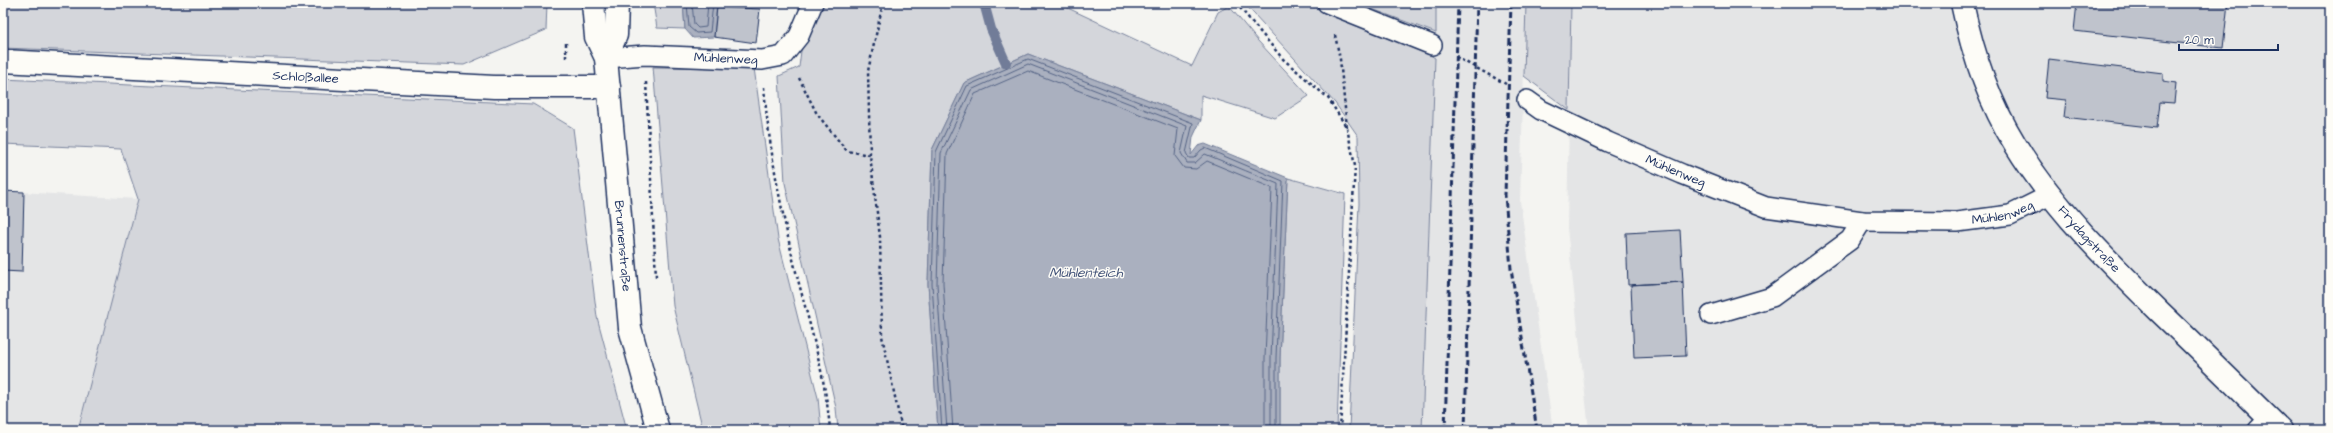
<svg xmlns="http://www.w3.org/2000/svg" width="2333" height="433" viewBox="0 0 2333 433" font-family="'Architects Daughter',sans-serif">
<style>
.built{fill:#e4e5e6}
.green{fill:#d4d6db;stroke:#78829c}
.water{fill:#aab0bf;stroke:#717c98}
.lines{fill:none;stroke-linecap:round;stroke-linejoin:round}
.shore{stroke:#546385;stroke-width:1}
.stream{stroke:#717c98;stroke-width:10}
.building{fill:#bfc3cc;stroke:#1b2f5e}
.service-casing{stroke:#1b2f5e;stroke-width:22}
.minor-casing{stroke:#1b2f5e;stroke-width:25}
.tertiary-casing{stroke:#1b2f5e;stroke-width:25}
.path{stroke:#1b2f5e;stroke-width:2.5;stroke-dasharray:3 3;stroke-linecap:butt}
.service{stroke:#fdfcf7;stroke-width:19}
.minor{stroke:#fdfcf7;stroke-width:22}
.tertiary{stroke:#fdfcf7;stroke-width:22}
.rail{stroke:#1b2f5e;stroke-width:3;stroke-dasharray:6 3;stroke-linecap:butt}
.labels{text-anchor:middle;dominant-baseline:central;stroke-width:3;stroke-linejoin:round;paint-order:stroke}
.street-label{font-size:13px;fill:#1b2f5e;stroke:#fdfcf7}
.water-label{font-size:14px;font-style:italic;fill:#46567b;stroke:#fdfcf7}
</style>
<rect width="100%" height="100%" fill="#f4f4f1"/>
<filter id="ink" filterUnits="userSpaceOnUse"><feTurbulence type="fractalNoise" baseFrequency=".025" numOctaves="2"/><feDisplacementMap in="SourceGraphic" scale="8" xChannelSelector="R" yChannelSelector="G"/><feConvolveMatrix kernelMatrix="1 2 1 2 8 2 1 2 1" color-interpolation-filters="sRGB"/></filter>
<g filter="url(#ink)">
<!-- built -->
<path class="built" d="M 1436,3 L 1526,3 L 1520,201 L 1553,430 L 1422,430 Z
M 1571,3 L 2330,3 L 2330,430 L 1589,430 L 1567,228 Z
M 3,191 L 138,199 L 78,430 L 3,430 Z"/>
<!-- green -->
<path class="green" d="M 3,3 L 547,3 L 546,30 L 464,65 L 3,48 Z
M 653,3 L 683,3 L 685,29 L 657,28 Z
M 822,3 L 1057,3 L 1192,66 L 1218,12 L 1229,6 L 1258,41 L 1309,96 L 1275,118 L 1201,95 L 1201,120 L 1028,54 L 964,83 L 932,150 L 928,284 L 938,430 L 838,430 L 836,408 L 785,183 L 779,76 L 799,67 L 801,51 Z
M 1244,3 L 1302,3 L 1405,40 L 1435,58 L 1422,430 L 1349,430 L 1359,204 L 1358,136 L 1335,103 Z
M 1356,3 L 1436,3 L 1436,33 Z
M 1526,3 L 1571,3 L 1569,110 L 1524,76 Z
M 653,67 L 754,68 L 778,239 L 818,398 L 821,430 L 703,430 L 673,306 Z
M 3,79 L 533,104 L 573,128 L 597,317 L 627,430 L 78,430 L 138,199 L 121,149 L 3,144 Z
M 1288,178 L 1345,194 L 1337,430 L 1280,430 L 1280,358 Z"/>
<!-- water -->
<path class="water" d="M 683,3 L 717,3 L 714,37 L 693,38 L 685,29 Z
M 1028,54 L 1201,120 L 1193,137 L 1191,155 L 1198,146 L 1205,144 L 1288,178 L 1280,358 L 1280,430 L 938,430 L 928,284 L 932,150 L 964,83 Z"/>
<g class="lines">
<!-- shore -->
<path class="shore" d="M 687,3 L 689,27 L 696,33 L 710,32 L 713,3
M 692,3 L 694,24 L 698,28 L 706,27 L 708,3
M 942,430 L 932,284 L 936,152 L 967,86 L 1028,59 L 1193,123 L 1186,153 L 1189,158 L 1194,158 L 1201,150 L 1205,148 L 1283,181 L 1276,358 L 1276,430
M 947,430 L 937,284 L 941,153 L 971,90 L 1028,64 L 1187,126 L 1181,153 L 1187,163 L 1195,163 L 1205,154 L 1278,184 L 1271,358 L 1271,430
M 953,430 L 943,283 L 947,154 L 975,94 L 1028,71 L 1178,129 L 1175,156 L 1184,168 L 1196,169 L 1207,161 L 1272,188 L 1265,358 L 1265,430"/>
<!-- stream -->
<path class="stream" d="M 984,3 L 991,29 L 1006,63"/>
</g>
<!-- building -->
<path class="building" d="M 2077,3 L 2228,3 L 2223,48 L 2074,31 Z
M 717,7 L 760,9 L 756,43 L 714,37 Z
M 2049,59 L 2163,73 L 2163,81 L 2176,83 L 2174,103 L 2160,102 L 2157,128 L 2064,117 L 2066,100 L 2045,98 Z
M 3,191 L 24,192 L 22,272 L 3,271 Z
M 1680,230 L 1683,282 L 1628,285 L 1626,233 Z
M 1683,282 L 1686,356 L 1634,358 L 1631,285 Z"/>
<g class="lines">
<defs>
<g id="service">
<path d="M 1327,3 L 1432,45"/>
<path id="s1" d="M 606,58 L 645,55 L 762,60 L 783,56 L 799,36 L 813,3"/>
<path id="s2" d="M 1527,100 L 1541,110 L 1608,142 L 1682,174 L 1766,207 L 1862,221 L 1957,222 L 2010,215 L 2050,195"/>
<path d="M 1711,315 L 1772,297 L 1850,240 L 1862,221"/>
<path d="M 2258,430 L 2270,418"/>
</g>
<g id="minor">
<path id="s3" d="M 1962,3 C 1972,51 1989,102 2015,144 C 2054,208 2107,260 2160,312 C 2201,351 2241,391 2281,430"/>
<path id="s4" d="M 3,61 L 494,87 L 609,87"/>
</g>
<g id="tertiary">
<path id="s5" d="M 593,3 L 596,37 L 606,58 L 630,328 L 658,430"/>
<path d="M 606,58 L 616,35 L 617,3"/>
</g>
</defs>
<!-- service casing -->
<use href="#service" class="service-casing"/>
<!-- minor casing -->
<use href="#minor" class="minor-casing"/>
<!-- tertiary casing -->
<use href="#tertiary" class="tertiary-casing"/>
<!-- path -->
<path class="path" d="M 883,3 L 868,71 L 870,155 L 880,237 L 882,336 L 902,430
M 1236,3 L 1283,59 L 1328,98 L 1347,128 L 1355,166 L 1340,430
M 1335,35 L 1340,59 L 1347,128
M 1456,57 L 1506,84
M 566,58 L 566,41
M 799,78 L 817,114 L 847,151 L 870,155
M 646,82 L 656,277
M 764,87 C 769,150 782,214 797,276 C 810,326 826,378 830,430"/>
<!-- service -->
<use href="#service" class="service"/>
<!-- minor -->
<use href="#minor" class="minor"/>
<!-- tertiary -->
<use href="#tertiary" class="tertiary"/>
<!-- rail -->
<path class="rail" d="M 1511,3 L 1505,195 L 1511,269 L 1537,430
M 1445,430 L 1458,3
M 1465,430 L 1477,3"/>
</g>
</g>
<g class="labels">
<!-- street labels -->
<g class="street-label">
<text stroke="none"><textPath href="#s1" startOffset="120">Mühlenweg</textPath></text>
<text stroke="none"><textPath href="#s4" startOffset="303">Schloßallee</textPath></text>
<text stroke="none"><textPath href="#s2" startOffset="165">Mühlenweg</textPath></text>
<text stroke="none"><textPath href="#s2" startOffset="501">Mühlenweg</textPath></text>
<text stroke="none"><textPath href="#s3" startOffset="272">Frydagstraße</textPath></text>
<text stroke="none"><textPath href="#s5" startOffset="246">Brunnenstraße</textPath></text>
</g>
<!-- water labels -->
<g class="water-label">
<text x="1086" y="273">Mühlenteich</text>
</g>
</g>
<!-- margin -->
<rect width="2333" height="433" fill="none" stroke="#fdfcf7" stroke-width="16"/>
<rect x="8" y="8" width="2317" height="417" fill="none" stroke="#1b2f5e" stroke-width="1.5" filter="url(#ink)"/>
<!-- scale -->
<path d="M2179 44v6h99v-6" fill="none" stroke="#1b2f5e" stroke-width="2"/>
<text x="2185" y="44" font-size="12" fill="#1b2f5e" stroke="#fdfcf7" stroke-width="3" paint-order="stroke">20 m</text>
</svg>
